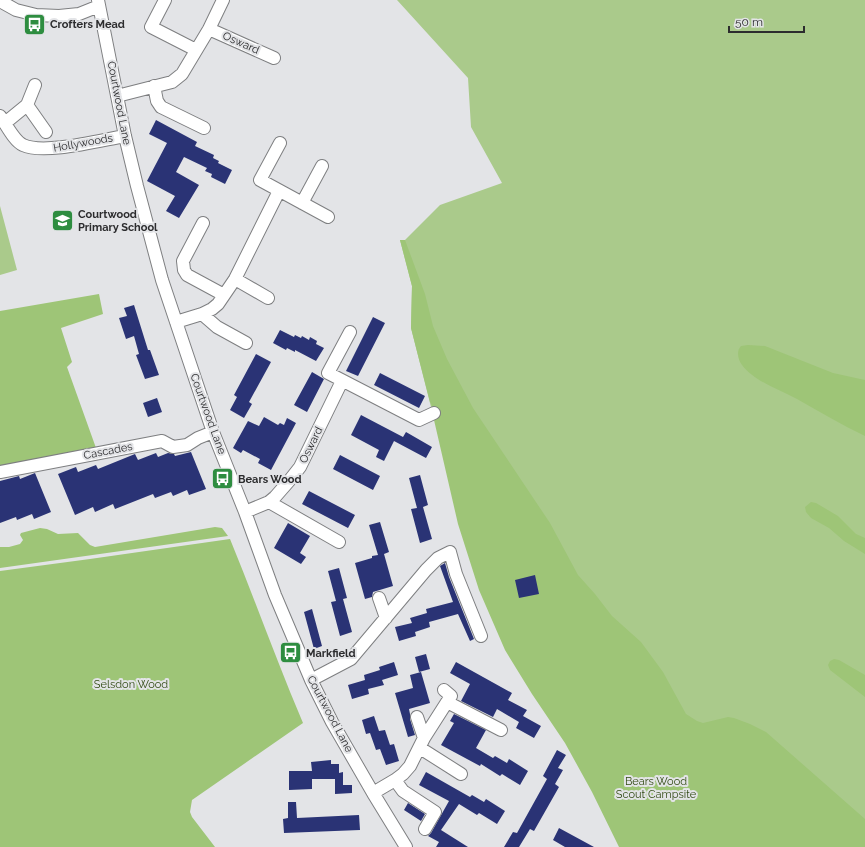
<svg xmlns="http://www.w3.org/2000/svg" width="865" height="847" viewBox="0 0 865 847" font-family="Raleway,sans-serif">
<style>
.green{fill:#aaca8b}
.forest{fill:#9ec577}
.building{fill:#2a3375}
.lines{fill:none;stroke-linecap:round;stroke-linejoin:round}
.minor-casing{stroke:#7e7f81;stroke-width:14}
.minor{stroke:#fff;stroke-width:12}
.labels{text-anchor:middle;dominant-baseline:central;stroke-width:4;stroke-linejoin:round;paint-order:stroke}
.poi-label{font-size:11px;font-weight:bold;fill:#2c2c2e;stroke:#e3e4e7;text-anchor:start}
.street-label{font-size:11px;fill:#2c2c2e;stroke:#e3e4e7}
.park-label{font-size:11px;fill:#314a13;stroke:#e3e4e7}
</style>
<rect width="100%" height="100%" fill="#e3e4e7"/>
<!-- green -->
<path class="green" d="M 397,0 L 865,0 L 865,847 L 705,739 L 431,407 L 411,328 L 412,286 L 400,240 L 405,240 L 440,205 L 502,183 L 471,127 L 468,78 Z
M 0,206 L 17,270 L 0,275 Z"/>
<!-- forest -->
<path class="forest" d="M 400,240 L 405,240 L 425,294 L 433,326 L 447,359 L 473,408 L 550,523 L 578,575 L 595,594 L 612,616 L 641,642 L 663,672 L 686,714 L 697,721 L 703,723 L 728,717 L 734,718 L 750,724 L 766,732 L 865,819 L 865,847 L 619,847 L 592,792 L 565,743 L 532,694 L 505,650 L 479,590 L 458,524 L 434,420 L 436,418 L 431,403 L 430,402 L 411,328 L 412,286 Z
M 99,294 L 103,314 L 61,328 L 72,362 L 67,367 L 96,448 L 0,468 L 0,311 Z
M 748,345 L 765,346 L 833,373 L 865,380 L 865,436 C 842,425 820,412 797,399 C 779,389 755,382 742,365 C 738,360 736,351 741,346 Z
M 811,502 L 816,503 L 838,516 L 856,534 L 865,538 L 865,554 L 844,541 L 829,528 L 811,518 L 806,512 L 805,507 Z
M 215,527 L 222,528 L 228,536 L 0,568 L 0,547 L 9,547 L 20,544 L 23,540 L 20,535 L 21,533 L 40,528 L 47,529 L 58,534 L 78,533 L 90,545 L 95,547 Z
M 230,539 C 255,600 277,662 303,723 L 192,800 L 190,812 L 192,817 L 215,847 L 0,847 L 0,571 L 90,559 Z
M 834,659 L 839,660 L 865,675 L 865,697 L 830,670 L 828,665 L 830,661 Z"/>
<!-- building -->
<path class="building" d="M 156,120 L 197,142 L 195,146 L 214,155 L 213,158 L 219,161 L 218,163 L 232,170 L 225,184 L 211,177 L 212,174 L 205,171 L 207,168 L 184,157 L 176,172 L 199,185 L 179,218 L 166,211 L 175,196 L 147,181 L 167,143 L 149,134 Z
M 134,305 L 148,350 L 150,350 L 159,375 L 145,379 L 136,355 L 139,354 L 134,336 L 126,339 L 119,318 L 127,316 L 124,308 Z
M 373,317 L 385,323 L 358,376 L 346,371 Z
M 280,330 L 294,337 L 295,335 L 301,338 L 302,336 L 309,340 L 310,337 L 317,341 L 316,344 L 324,348 L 316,361 L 295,350 L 295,352 L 287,348 L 286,350 L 273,343 Z
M 256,354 L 271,362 L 249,402 L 252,404 L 244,418 L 230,410 L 237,397 L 234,395 Z
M 312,372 L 324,379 L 307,412 L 294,405 Z
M 380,373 L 425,396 L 419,408 L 374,385 Z
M 157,398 L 162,412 L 148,417 L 143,403 Z
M 361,415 L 403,437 L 406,432 L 432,447 L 426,458 L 394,441 L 384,461 L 376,457 L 379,450 L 351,435 Z
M 264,417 L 278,425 L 280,423 L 284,425 L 287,418 L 296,423 L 271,470 L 258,463 L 260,459 L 243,450 L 241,453 L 233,448 L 248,421 L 259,426 Z
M 191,452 L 206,489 L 189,495 L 187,490 L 173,496 L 171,492 L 155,498 L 153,494 L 115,509 L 113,504 L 95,512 L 93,507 L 75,515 L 58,474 L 76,467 L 78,472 L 96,465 L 98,469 L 135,454 L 138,460 L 156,453 L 158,457 L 168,453 L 174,454 L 175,456 Z
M 340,455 L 380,476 L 373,490 L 333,469 Z
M 35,473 L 51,512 L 34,519 L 32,514 L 17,520 L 16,517 L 0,523 L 0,481 L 19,476 L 20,479 Z
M 420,475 L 428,505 L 423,507 L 432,539 L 420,543 L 411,509 L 417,508 L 409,478 Z
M 309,491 L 355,515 L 348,528 L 302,504 Z
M 380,522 L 389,552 L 384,554 L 393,586 L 373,592 L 372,597 L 365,599 L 355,563 L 372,558 L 372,556 L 378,555 L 369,525 Z
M 288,523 L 310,536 L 300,553 L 306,557 L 301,564 L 274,548 Z
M 445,563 L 449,577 L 474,639 L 470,641 L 458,614 L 429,622 L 430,627 L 415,632 L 416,636 L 399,641 L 395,627 L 412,623 L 410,618 L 427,613 L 426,609 L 453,602 L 440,566 Z
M 339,568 L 347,598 L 343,599 L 352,632 L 340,636 L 331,602 L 336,601 L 328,571 Z
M 535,575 L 539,594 L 519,598 L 515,580 Z
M 312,609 L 322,646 L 314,649 L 304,612 Z
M 426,654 L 430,669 L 419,672 L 415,657 Z
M 394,662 L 398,675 L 382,680 L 384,685 L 368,689 L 369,694 L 352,699 L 348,685 L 365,680 L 364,675 L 380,670 L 379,667 Z
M 456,662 L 512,693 L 508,700 L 527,710 L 523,716 L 541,726 L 534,738 L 516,728 L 519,722 L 497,709 L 493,717 L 461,701 L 470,684 L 450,673 Z
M 421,672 L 430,703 L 409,709 L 410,714 L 410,719 L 415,735 L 408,737 L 395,693 L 413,688 L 410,675 Z
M 454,714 L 486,730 L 476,748 L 493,758 L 495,756 L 507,763 L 509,759 L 528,771 L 520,785 L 502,774 L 500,776 L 481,764 L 480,766 L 441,745 L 454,723 L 450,721 Z
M 374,716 L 379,731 L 385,730 L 390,745 L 394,744 L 399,761 L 386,765 L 380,749 L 376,750 L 370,733 L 366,734 L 362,720 Z
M 557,750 L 566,755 L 558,768 L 563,770 L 555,784 L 559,787 L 534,831 L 530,829 L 519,847 L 504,847 L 513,832 L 517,833 L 547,779 L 543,776 Z
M 331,760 L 331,764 L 339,764 L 339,773 L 343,772 L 343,785 L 352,785 L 352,793 L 335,794 L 335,779 L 312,779 L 312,789 L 289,790 L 289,771 L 312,771 L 311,762 Z
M 426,772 L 470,797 L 472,795 L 484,802 L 486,799 L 505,811 L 497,824 L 479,813 L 477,815 L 459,804 L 441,830 L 468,847 L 436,847 L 439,842 L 428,836 L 431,833 L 449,801 L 419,785 Z
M 288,802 L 296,802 L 297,818 L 359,815 L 360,830 L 284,833 L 283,819 L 288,818 Z
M 408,803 L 425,814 L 421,821 L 404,810 Z
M 559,828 L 594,847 L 565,847 L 553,840 Z"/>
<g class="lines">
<defs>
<path id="minor" d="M 98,0 L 125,136 L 137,186 L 162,280 L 213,432 L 245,512 L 275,595 L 311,680 L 332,722 L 373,793 L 406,847
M 165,0 L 151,27 L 196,50
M 0,1 L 16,10 L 36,15 L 59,16 L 79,14 L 99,6
M 209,29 L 274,58
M 154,86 L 157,101 L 161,107 L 204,128
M 117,96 L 172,82 L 182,74 L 209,29 L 223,0
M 27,105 L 46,132
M 0,116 C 6,124 14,141 23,145 C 44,155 101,140 125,136
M 5,123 L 27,105 L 35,85
M 280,143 L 260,180 L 328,217
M 302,203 L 322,166
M 203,223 L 183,261 L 184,270 L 187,275 L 224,295
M 235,279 L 268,298
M 202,314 L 217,327 L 246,343
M 176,322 L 202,314 L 212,309 L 218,304 L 235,279 L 279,191
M 350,332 L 328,373 L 419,420 L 434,413
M 0,472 L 162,441 L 173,447 L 187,445 L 198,438 L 213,432
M 269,502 L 339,542
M 245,512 L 269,502 L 275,497 L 289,481 L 300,467 L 342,381
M 379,598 L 386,618
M 311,680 L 351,659 L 426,570 L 438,558 L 450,552 L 456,574 L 481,636
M 444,690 L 451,696 L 447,702
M 417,717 L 424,738
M 420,748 L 461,774
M 395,780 L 403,791 L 435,812 L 425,829
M 373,793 L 395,780 L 403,774 L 410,766 L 424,738 L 447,702 L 501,730"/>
</defs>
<!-- minor casing -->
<use href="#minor" class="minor-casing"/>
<!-- minor -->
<use href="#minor" class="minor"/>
</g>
<!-- icons -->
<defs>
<symbol id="bus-square" viewBox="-11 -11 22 22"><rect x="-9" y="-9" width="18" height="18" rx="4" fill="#2e8d40" stroke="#e3e4e7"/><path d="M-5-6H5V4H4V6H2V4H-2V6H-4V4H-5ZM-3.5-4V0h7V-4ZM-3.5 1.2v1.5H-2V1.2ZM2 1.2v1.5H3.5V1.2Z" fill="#fff"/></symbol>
<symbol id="school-square" viewBox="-11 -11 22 22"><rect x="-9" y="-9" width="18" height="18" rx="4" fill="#2e8d40" stroke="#e3e4e7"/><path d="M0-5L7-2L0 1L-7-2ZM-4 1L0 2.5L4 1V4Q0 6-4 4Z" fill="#fff"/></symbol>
</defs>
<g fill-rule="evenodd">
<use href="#bus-square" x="22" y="12" width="25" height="25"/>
<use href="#school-square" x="50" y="208" width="25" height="25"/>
<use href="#bus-square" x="210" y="466" width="25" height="25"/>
<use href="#bus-square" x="278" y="640" width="25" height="25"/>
</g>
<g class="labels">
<!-- poi labels -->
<g class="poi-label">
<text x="50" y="24">Crofters Mead</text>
<text x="78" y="214">Courtwood<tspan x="78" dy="13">Primary School</tspan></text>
<text x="238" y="479">Bears Wood</text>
<text x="306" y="653">Markfield</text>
</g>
<!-- street labels -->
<g class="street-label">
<text transform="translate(241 43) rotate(24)">Osward</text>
<text transform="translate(119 103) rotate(79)">Courtwood Lane</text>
<text transform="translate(83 143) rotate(-10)">Hollywoods</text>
<text transform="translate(208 414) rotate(70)">Courtwood Lane</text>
<text transform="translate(311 445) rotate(-64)">Osward</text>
<text transform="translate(108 451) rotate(-11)">Cascades</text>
<text transform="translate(330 714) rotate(62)">Courtwood Lane</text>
</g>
<!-- park labels -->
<g class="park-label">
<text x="131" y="684">Selsdon Wood</text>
<text x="656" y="781">Bears Wood<tspan x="656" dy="13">Scout Campsite</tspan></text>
</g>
</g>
<!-- scale -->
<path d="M729 26v6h75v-6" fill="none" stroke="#2c2c2e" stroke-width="2"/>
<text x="735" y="26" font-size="12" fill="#2c2c2e" stroke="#e3e4e7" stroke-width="3" paint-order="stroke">50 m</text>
</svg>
